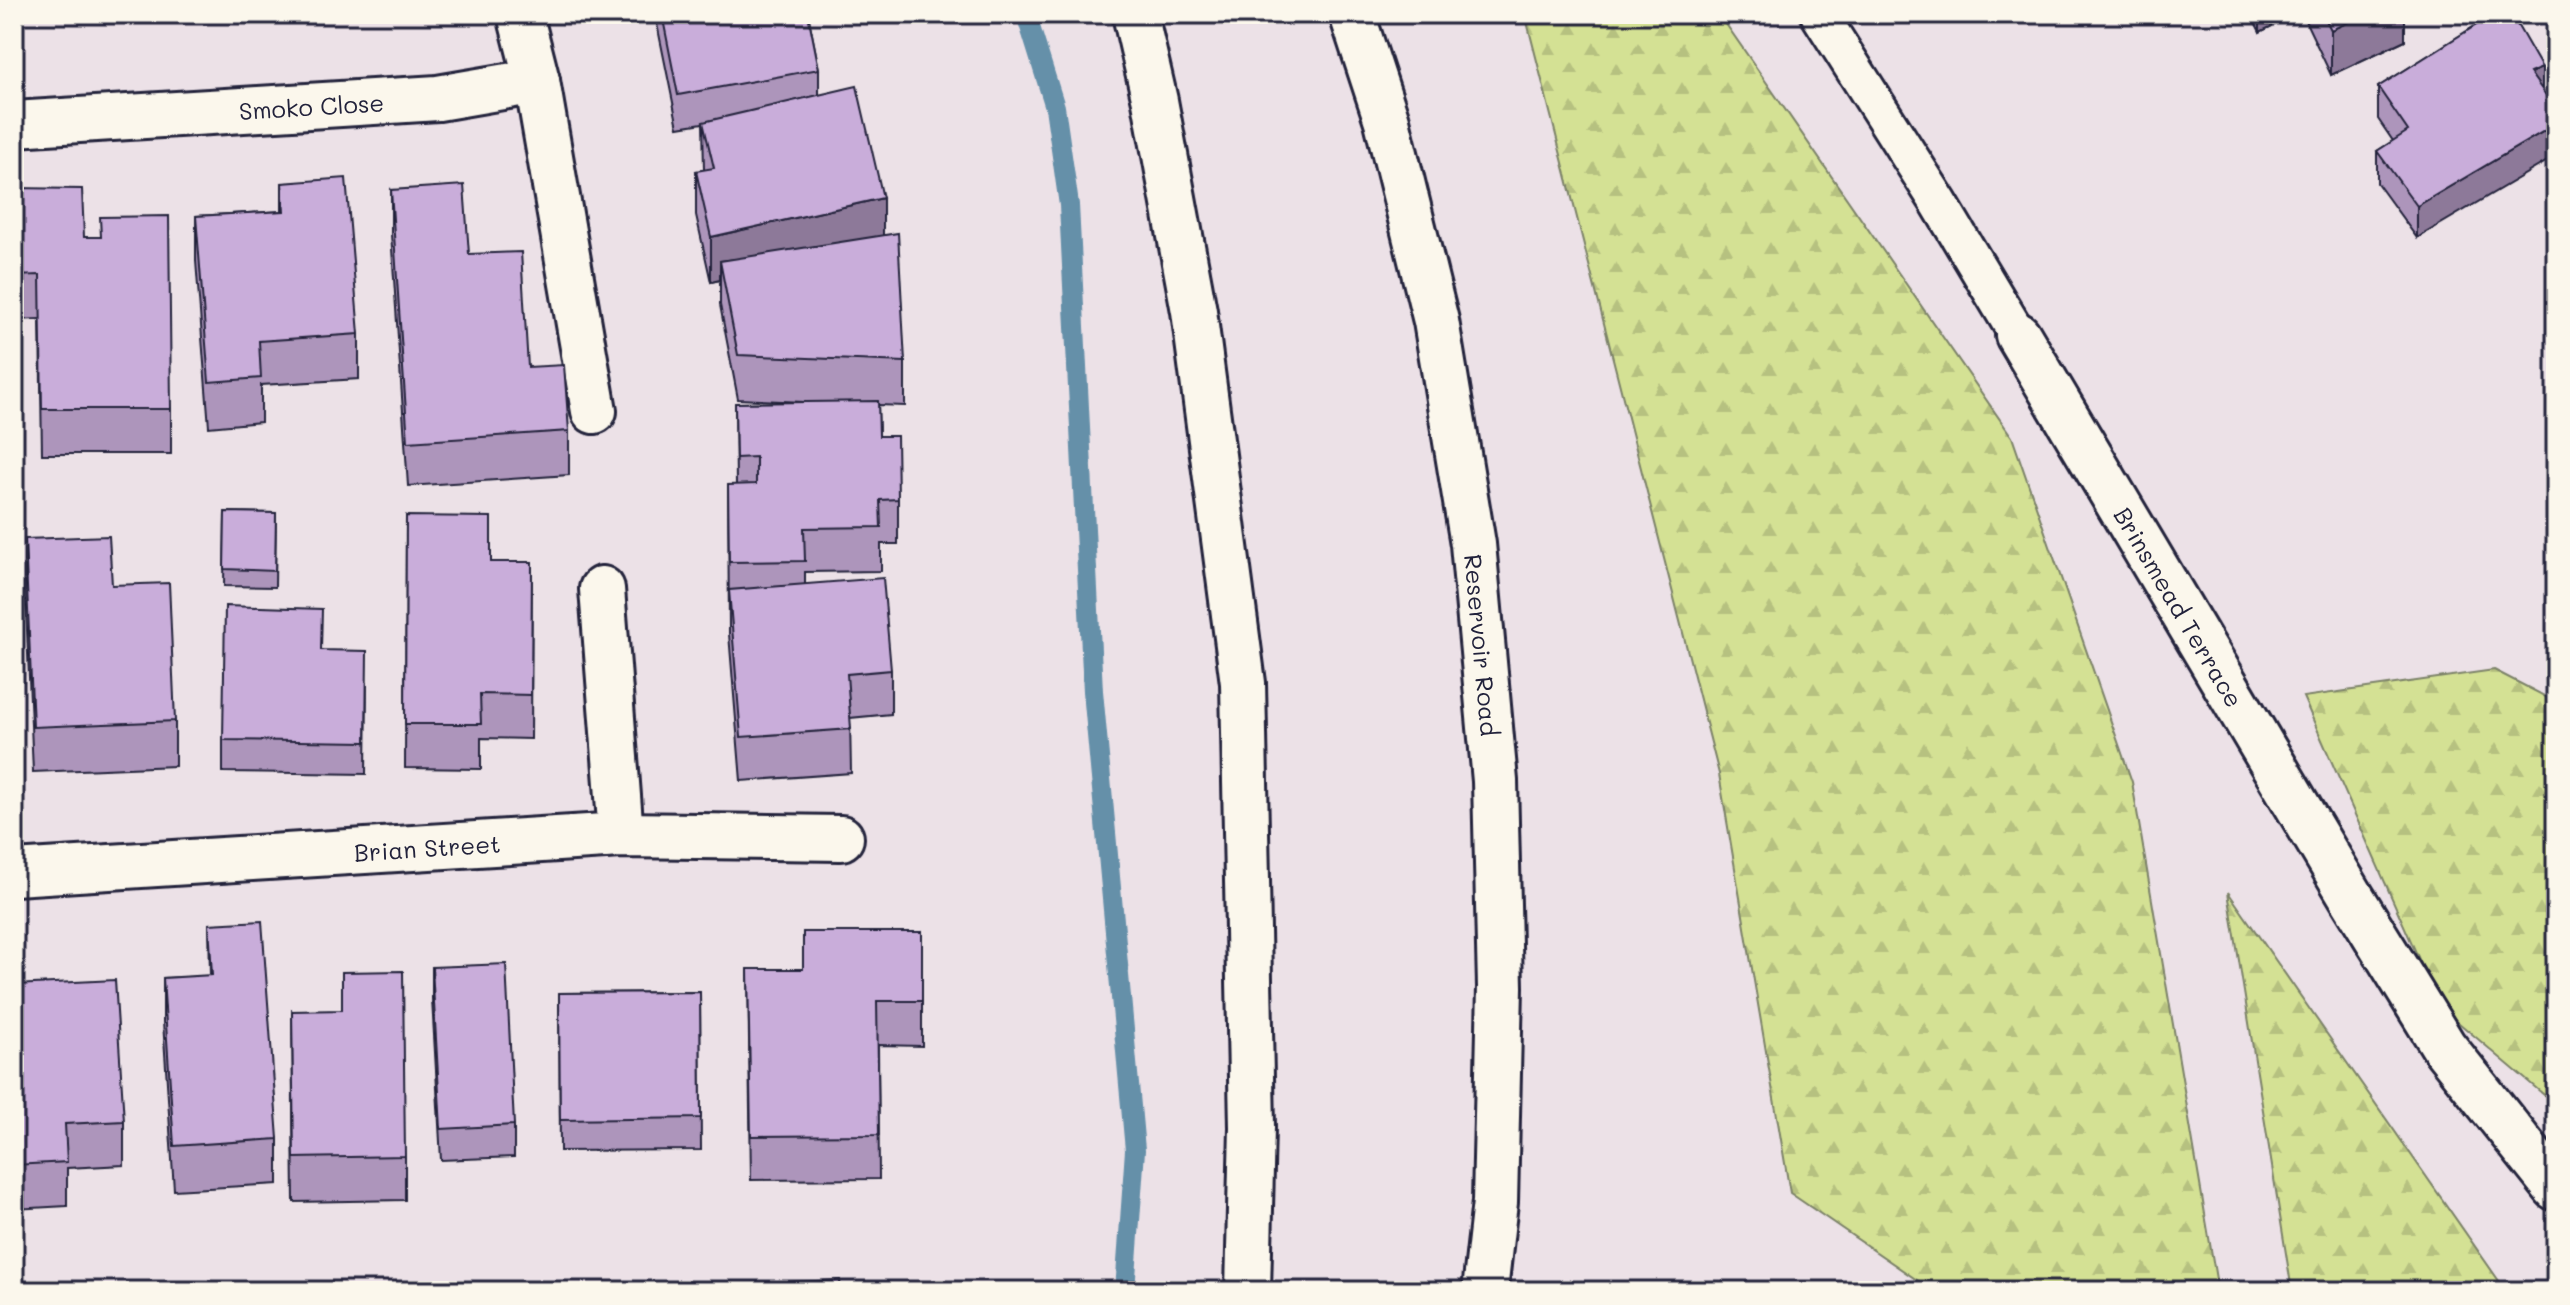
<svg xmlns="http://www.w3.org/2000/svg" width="2570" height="1305" viewBox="0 0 2570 1305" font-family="Mali,sans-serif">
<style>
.forest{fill:url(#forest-firs);stroke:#7b8268;stroke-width:2}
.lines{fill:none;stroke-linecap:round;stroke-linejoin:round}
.stream{stroke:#6590a9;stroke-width:20}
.lane-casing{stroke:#22223b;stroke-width:42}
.street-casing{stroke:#22223b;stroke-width:50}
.primary-casing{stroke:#22223b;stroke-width:50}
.lane{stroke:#fbf7ec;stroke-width:36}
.street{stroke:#fbf7ec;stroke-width:44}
.primary{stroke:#fbf7ec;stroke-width:44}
.wall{fill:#ad95bb;stroke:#22223b;stroke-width:2}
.shaded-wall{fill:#8d7999;stroke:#22223b;stroke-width:2}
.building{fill:#c9adda;stroke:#22223b;stroke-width:2}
.labels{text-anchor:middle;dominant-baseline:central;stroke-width:6;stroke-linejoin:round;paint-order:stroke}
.street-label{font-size:24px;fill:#22223b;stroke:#fbf7ec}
</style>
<defs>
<pattern id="forest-firs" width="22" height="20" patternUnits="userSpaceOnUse" patternTransform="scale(2)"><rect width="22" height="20" fill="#d4e194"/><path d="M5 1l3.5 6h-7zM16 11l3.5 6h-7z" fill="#b6c180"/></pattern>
</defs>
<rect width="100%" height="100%" fill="#ece1e7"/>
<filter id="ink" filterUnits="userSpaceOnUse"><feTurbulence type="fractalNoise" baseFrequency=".0125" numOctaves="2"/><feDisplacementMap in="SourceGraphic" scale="16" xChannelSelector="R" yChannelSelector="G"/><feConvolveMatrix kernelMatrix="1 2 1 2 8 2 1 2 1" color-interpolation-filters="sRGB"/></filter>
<g filter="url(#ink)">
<!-- forest -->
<path class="forest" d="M 1525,14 L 1719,14 L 2012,437 L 2132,782 L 2218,1291 L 1933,1291 L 1790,1193 L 1719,774 Z
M 2494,670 L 2556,702 L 2556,1105 L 2440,1007 L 2303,697 Z
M 2228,892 L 2506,1291 L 2292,1291 Z"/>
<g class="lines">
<!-- stream -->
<path class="stream" d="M 1026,14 L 1055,107 L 1069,205 L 1093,691 L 1135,1150 L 1125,1291"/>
<defs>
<path id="lane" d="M 1819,14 L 1939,203 L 2018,335"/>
<g id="street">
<path d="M 520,14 L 537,81 L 594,411"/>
<path id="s1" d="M 14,124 L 438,98 L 537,81"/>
<path id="s2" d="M 2018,335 L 2351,896 L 2444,1047 L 2556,1188"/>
<path d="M 602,589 L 621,835"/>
<path id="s3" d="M 14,873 L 621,835 L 841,838"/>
</g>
<g id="primary">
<path d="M 1135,14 L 1155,101 L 1194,311 L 1243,683 L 1252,1127 L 1248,1291"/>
<path id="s4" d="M 1352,14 L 1387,121 L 1436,321 L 1473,544 L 1495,781 L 1500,987 L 1495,1202 L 1485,1291"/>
</g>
</defs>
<!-- lane casing -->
<use href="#lane" class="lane-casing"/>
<!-- street casing -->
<use href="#street" class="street-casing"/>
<!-- primary casing -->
<use href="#primary" class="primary-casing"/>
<!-- lane -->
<use href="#lane" class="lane"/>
<!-- street -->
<use href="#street" class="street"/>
<!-- primary -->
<use href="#primary" class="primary"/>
</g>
<!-- wall -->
<path class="wall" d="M 655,14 L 808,14 L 819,69 L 819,95 L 883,236 L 905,362 L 905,406 L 878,405 L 879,436 L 898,499 L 898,544 L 881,544 L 881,571 L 805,572 L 805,584 L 891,670 L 891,714 L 850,718 L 851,773 L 741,781 L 729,634 L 728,485 L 736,485 L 735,403 L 805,402 L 738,399 L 720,305 L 720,280 L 711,282 L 696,215 L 696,171 L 704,170 L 703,123 L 678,127 Z
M 2251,14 L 2297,14 L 2260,32 Z
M 2302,14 L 2405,14 L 2405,40 L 2331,75 Z
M 2494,14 L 2417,238 L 2377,183 L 2377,151 L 2393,141 L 2378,119 L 2378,87 Z
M 282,183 L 359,334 L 359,379 L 261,385 L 261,422 L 209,427 L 196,261 L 196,216 L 282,211 Z
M 14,188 L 84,237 L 100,237 L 171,409 L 171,454 L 42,454 L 40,319 L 14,320 Z
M 391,190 L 528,367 L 569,431 L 569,475 L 408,486 L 391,234 Z
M 225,512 L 276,513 L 275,587 L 224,586 Z
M 406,516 L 491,562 L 532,562 L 531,739 L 481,738 L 481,769 L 405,768 Z
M 25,539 L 112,585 L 175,721 L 175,766 L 33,772 L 25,583 Z
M 322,650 L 367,683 L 366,774 L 223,772 L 223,740 Z
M 209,924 L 278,1139 L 278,1184 L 174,1190 L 163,1022 L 163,978 L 210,976 Z
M 922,932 L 922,1046 L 878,1045 L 879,1179 L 751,1180 L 748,969 L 803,969 Z
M 432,967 L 514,1125 L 514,1157 L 441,1160 L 432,999 Z
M 14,985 L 124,1121 L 124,1165 L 67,1168 L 67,1206 L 14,1209 Z
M 700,992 L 701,1150 L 560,1151 L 559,993 Z
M 292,1011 L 405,1156 L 405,1200 L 294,1202 Z"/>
<!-- shaded-wall -->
<path class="shaded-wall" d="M 2260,14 L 2297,14 L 2260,32 Z
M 2366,14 L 2405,14 L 2405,40 L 2331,75 L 2331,30 Z
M 2542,68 L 2542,100 L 2530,73 Z
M 2556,124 L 2556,156 L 2417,238 L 2417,206 Z
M 883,198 L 883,242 L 720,261 L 720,280 L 711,282 L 711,237 Z"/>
<!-- building -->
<path class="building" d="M 662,14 L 808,14 L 819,69 L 678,95 Z
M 2323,14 L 2366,14 L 2331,30 Z
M 2494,14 L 2511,14 L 2542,68 L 2530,73 L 2556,109 L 2556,124 L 2417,206 L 2377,151 L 2408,131 L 2378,87 Z
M 857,86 L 883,198 L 711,237 L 696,171 L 714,168 L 703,122 Z
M 346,178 L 359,334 L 259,341 L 261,378 L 209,382 L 196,216 L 284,211 L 282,183 Z
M 464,185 L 469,254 L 521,252 L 528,367 L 564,365 L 569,431 L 408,442 L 391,190 Z
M 14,188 L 82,189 L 84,237 L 101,237 L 100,217 L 169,216 L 171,409 L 42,409 L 40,275 L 14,276 Z
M 898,233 L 905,362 L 738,355 L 720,261 Z
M 878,401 L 879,436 L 897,436 L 898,499 L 880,500 L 881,527 L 804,528 L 805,561 L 729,562 L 728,485 L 756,484 L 756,457 L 736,458 L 735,403 Z
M 225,512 L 276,513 L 275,571 L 224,569 Z
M 406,516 L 491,517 L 491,562 L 532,562 L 531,695 L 480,694 L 481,724 L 405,724 Z
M 109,536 L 112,585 L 169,583 L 175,721 L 33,727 L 25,539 Z
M 883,578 L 891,670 L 847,674 L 851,729 L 741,737 L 729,590 Z
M 225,606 L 322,609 L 321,650 L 367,651 L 366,742 L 223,740 Z
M 262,921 L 278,1139 L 174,1146 L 163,978 L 212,975 L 209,924 Z
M 803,932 L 922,932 L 922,1001 L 877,1001 L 879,1135 L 751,1136 L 748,969 L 803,969 Z
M 506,964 L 514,1125 L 441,1129 L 432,967 Z
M 403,971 L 405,1156 L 294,1158 L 292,1011 L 342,1010 L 342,972 Z
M 115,980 L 124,1121 L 65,1124 L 67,1162 L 14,1165 L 14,985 Z
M 700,992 L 701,1118 L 560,1120 L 559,993 Z
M 840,1280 L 841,1291 L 689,1291 L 689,1286 Z"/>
</g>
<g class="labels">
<!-- street labels -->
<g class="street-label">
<text stroke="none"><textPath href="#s1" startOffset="298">Smoko Close</textPath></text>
<text stroke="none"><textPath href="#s2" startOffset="316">Brinsmead Terrace</textPath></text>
<text stroke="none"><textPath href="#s4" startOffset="646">Reservoir Road</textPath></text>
<text stroke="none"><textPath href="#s3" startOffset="414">Brian Street</textPath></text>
</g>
</g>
<!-- margin -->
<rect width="2570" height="1305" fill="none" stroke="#fbf7ec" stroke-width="48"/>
<rect x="24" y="24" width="2522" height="1257" fill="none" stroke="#22223b" stroke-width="3" filter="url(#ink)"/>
</svg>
